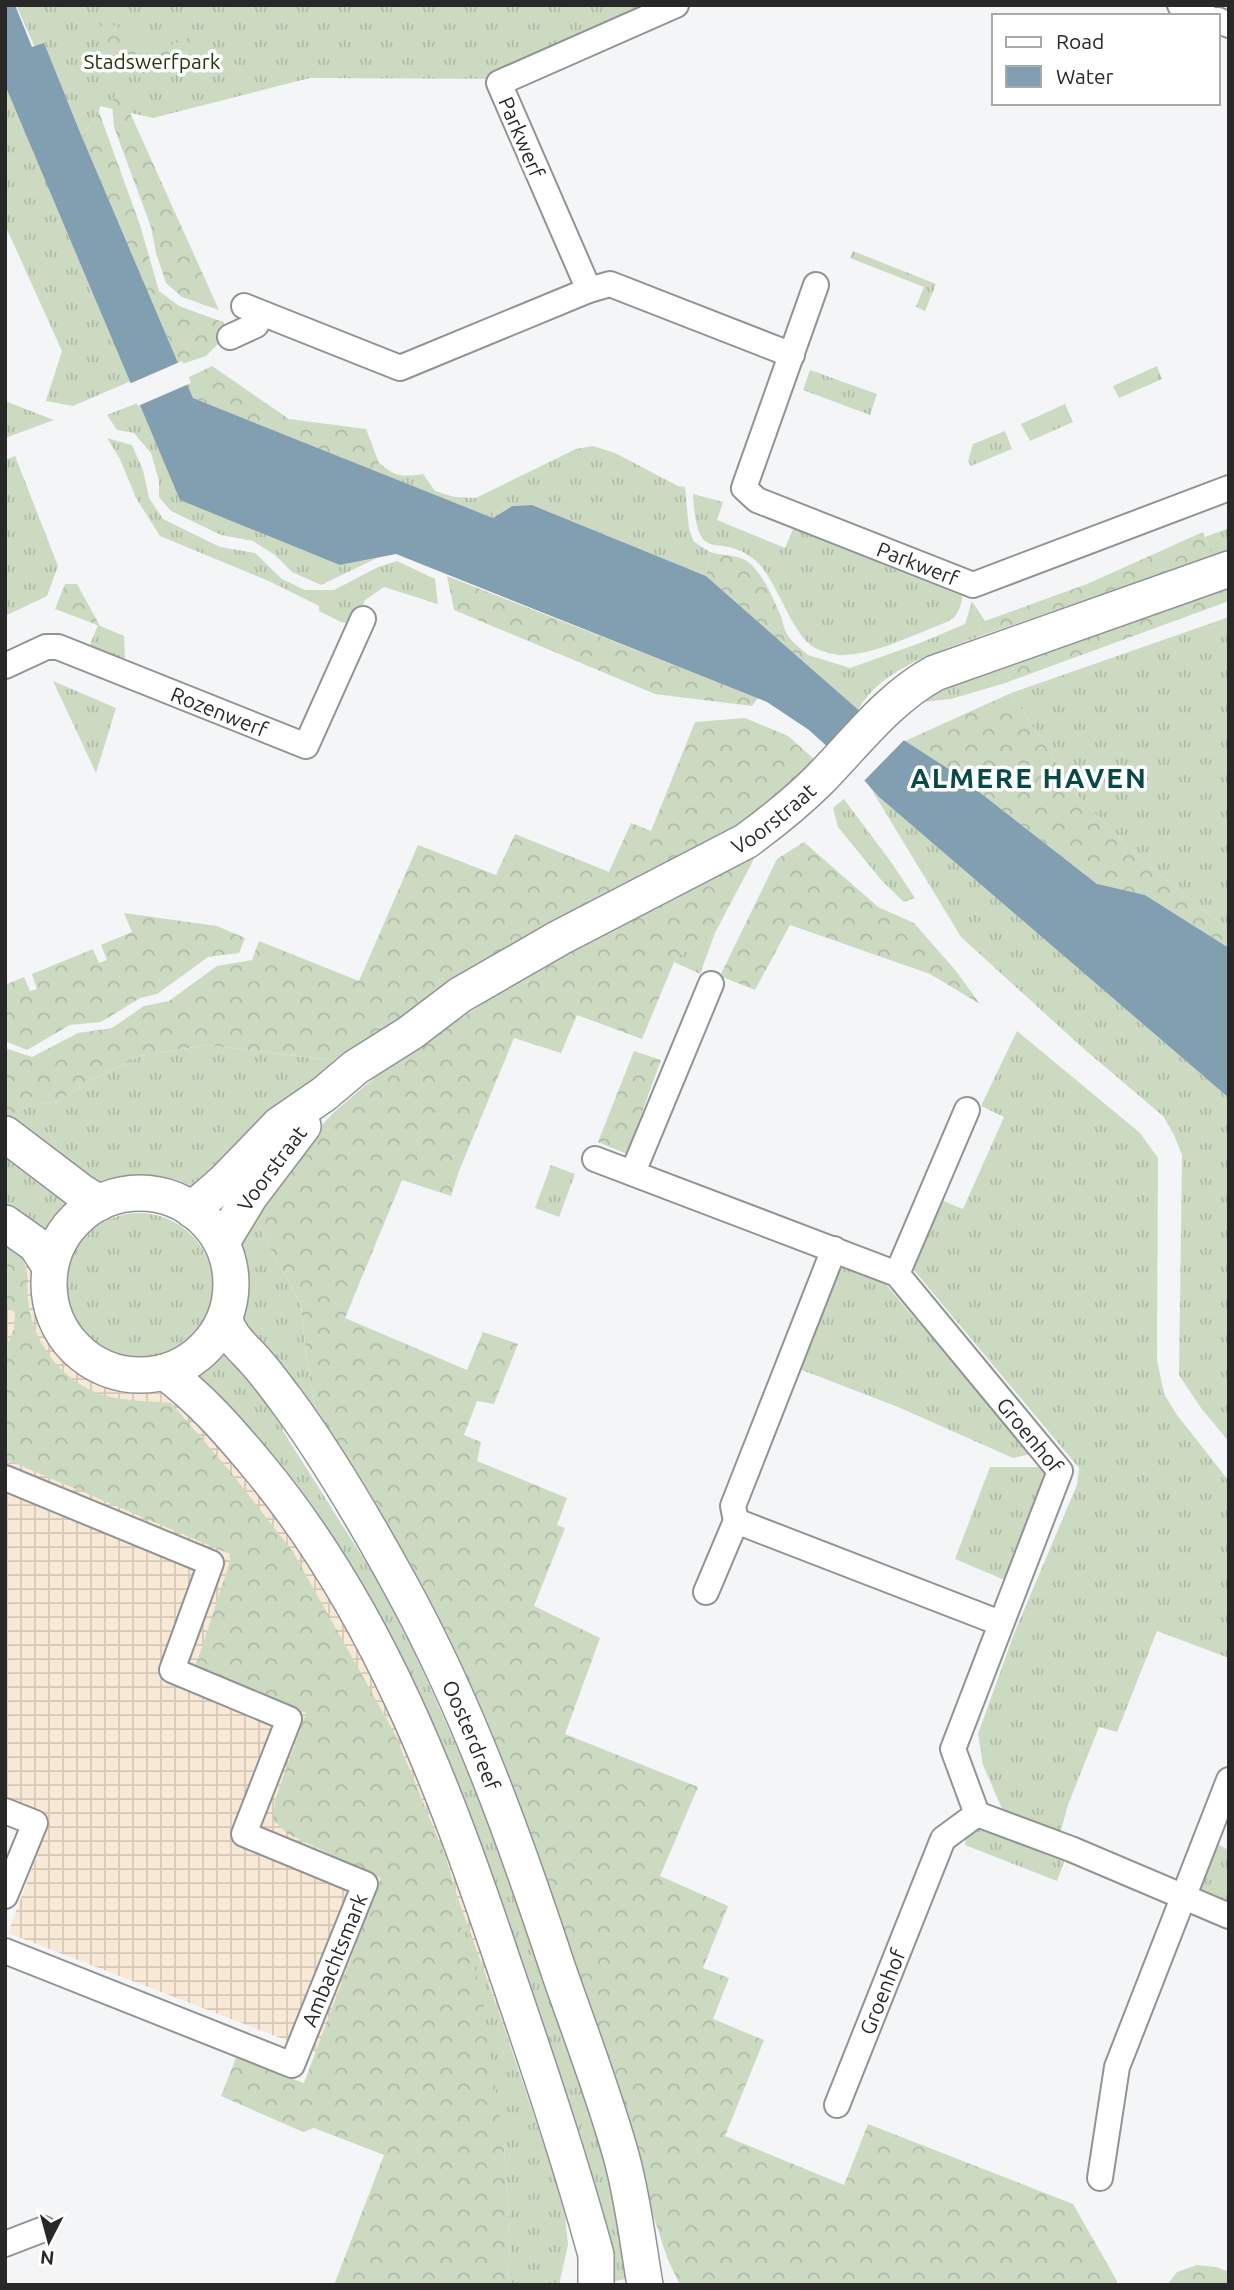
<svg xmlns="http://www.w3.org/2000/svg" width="1234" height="2290" viewBox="0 0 1234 2290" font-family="Ubuntu,sans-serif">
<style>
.industrial{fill:url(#industrial-grid)}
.grass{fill:url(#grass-tufts)}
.forest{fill:url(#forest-crowns)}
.water{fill:#829fb1}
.pier{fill:#f4f5f6}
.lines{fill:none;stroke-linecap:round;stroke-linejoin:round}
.street-casing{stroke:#929393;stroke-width:28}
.secondary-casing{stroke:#929393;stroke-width:38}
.street{stroke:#fff;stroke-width:24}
.secondary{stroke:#fff;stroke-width:35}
.labels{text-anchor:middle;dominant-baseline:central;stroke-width:7;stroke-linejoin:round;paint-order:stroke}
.park-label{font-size:21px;fill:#25380b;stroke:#fff}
.street-label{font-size:21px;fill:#282828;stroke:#fff}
.district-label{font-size:28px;font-weight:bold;letter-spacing:2px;fill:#094946;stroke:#fff}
</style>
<defs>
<pattern id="industrial-grid" width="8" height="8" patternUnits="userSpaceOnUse" patternTransform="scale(1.75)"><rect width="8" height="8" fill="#f8e9d6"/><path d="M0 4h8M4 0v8" fill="none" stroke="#d5c8b8"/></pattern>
<pattern id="grass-tufts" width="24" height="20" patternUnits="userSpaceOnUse" patternTransform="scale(1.75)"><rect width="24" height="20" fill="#cddac2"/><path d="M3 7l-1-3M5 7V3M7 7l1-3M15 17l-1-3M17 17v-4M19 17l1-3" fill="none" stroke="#b0bba7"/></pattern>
<pattern id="forest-crowns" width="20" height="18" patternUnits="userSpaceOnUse" patternTransform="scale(1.75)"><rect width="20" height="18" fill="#cddac2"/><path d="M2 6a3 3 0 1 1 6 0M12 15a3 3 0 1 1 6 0" fill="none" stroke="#b0bba7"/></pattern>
</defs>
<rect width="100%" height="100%" fill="#f4f5f6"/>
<!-- industrial -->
<path class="industrial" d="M 5,1176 L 268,1423 L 378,1598 L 475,1808 L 552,2028 L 340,2061 L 8,1933 L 50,1820 L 5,1801 Z"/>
<!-- grass -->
<path class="grass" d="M 16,5 L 674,5 L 512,79 L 310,78 L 153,118 L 100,106 L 99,112 L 82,137 L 67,99 L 57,97 Z
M 5,85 L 131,381 L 73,406 L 46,401 L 62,351 L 5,225 Z
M 853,251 L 936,284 L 925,311 L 916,307 L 924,287 L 850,258 Z
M 1157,366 L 1162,379 L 1119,398 L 1113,386 Z
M 810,370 L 877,394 L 870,415 L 803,390 Z
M 5,401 L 54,420 L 5,438 Z
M 140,402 L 340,565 L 377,558 L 321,585 L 292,572 L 275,555 L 253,541 L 221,535 L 171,511 L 159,497 L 159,481 L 151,453 L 134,433 L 117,430 L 107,415 Z
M 1065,404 L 1073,422 L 1030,441 L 1021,424 Z
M 1005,431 L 1012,449 L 971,466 L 968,461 L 973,444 Z
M 107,438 L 132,445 L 143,470 L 149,498 L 163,519 L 220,547 L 255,553 L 282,579 L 305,590 L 334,590 L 378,567 L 397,561 L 435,579 L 438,604 L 384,587 L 365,600 L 358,618 L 352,625 L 341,622 L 319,611 L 319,606 L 271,582 L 160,536 L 136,498 L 120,459 Z
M 593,446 L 615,453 L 678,486 L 685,487 L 689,529 L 694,542 L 710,552 L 706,576 L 532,505 L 511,506 L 493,518 L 375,471 L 379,463 C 396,477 402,477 423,474 L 435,491 L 454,497 L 476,498 L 576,449 Z
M 15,456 L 58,566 L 47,596 L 5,616 L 5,460 Z
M 693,494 L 723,502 L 717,520 L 785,548 L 793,529 L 962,596 C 962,604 958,615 952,619 C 946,623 938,625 932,628 C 905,639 875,653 846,655 C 837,656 823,652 815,648 C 791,635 778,581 756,561 C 719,528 697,572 693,494 Z
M 1229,528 L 1229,558 L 1215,563 L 1205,537 Z
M 972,601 L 983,635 C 939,652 882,667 858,710 L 805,663 L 808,655 L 850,668 L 920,643 L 965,624 Z
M 1229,617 L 1229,931 L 1136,855 L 1077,795 L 1011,693 Z
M 98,625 L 124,636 L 125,658 L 115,659 L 89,647 Z
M 1021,656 L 1005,683 L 951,699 L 913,703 L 940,684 Z
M 53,681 L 116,708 L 96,773 Z
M 870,787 L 879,797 L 1229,1098 L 1229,1442 L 1201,1408 L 1179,1375 L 1182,1155 L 1174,1135 L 1163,1116 L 1084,1049 L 961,937 Z
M 844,799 L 891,862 L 915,898 L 904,902 L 882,881 L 838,827 L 833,808 Z
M 715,933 L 700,974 L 674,962 L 678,956 Z
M 1017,1031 L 1140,1133 L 1158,1158 L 1157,1360 L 1164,1394 L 1177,1415 L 1229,1481 L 1229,1658 L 1157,1631 L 1117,1732 L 1099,1727 L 1068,1805 L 1060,1834 L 1003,1811 L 983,1765 L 978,1734 L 1015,1631 L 1077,1485 L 1079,1468 L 912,1268 L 941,1200 L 963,1209 L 1004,1117 L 981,1106 Z
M 207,1045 L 338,1061 L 197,1187 C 177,1190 176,1186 158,1183 C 139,1179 121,1182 102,1187 L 7,1121 L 21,1108 L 58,1101 L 92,1080 L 140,1056 Z
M 5,1146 L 84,1207 C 69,1218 58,1230 50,1247 L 5,1214 Z
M 551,1165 L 575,1174 L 559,1217 L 535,1208 Z
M 249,1209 L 301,1305 L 306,1355 L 317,1416 L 240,1330 L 239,1310 L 245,1284 L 236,1246 Z
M65 1287a74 74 0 1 1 148 0a74 74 0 1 1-148 0Z
M 835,1265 L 883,1281 L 1031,1454 L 1013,1458 L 898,1407 L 794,1367 Z
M 225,1342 L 279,1408 L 283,1431 L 375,1577 L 400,1620 L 493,1828 L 600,2142 L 630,2278 L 611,2282 C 605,2232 594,2185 581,2137 L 455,1776 L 425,1705 L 392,1644 L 195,1374 L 214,1358 Z
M 990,1467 L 1042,1467 L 1050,1478 L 1007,1581 L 955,1559 Z
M 977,1827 L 1065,1859 L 1057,1881 L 965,1845 L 966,1835 Z
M 1215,1843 L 1229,1850 L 1229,1904 L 1195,1890 Z
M 456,1893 L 502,2021 L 564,2205 L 568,2245 L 559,2285 L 508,2285 L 510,2237 L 504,2146 L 457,1915 Z"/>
<!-- forest -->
<path class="forest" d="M 95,22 L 116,26 L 135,39 L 163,48 L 188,38 L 200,29 L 202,40 L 145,74 L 110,70 Z
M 118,86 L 219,310 L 182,297 L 166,283 L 156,253 L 151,227 L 114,127 L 112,104 Z
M 99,112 L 140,225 L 159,291 L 179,306 L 223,322 L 228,334 L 206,356 L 179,365 L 82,137 Z
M 212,366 L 289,419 L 366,429 L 379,463 L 375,471 L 193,398 L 185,379 Z
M 1203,532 L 1213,557 L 983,635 L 972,601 L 985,621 L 1087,584 Z
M 710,552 C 722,556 736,554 747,561 C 763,573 773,598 781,616 C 783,621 783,627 786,632 C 790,641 800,648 808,655 L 805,663 L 706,576 Z
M 447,576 L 758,698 L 752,706 L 655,694 L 454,610 Z
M 1229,579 L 1229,601 L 1005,683 L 1021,656 Z
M 65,584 L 77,584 L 100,626 L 55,609 Z
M 1011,693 L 1077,795 L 1136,855 L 1229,931 L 1229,948 L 1145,895 L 1101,887 L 955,773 L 905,741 Z
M 745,718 L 788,736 L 815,760 L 749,822 L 688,858 L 516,941 L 338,1061 L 207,1045 L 140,1056 L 92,1080 L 58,1101 L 21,1108 L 7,1121 L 5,1120 L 5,1048 L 32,1057 L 78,1033 L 112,1028 L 144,1006 L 169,1001 L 217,966 L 252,960 L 259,941 L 359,981 L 418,845 L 496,875 L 515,834 L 609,872 L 631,823 L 651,831 L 695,722 Z
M 804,842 L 878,907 L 914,923 L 956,971 L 980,1004 L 930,974 L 790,925 L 755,990 L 720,976 L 777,859 Z
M 756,855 L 715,933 L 678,956 L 674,962 L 642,1039 L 577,1015 L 561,1053 L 514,1038 L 459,1171 L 451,1196 L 402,1180 L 345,1318 L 467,1370 L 483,1332 L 518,1344 L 494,1404 L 477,1401 L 464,1435 L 481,1442 L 477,1461 L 567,1498 L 557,1525 L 565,1528 L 534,1606 L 600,1638 L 565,1734 L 698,1787 L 660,1876 L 728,1906 L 703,1968 L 729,1978 L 713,2019 L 764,2040 L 725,2136 L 844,2185 L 868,2124 L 1073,2204 L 1117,2281 L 1117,2285 L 680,2285 L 668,2260 L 520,1815 L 373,1498 L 317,1416 L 306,1355 L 301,1305 L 249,1209 L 265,1187 L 333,1113 L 388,1066 L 484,1003 L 605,930 Z
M 124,913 L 217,926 L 245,938 L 239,953 L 208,957 L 157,994 L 140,998 L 101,1022 L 70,1025 L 27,1050 L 5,1041 L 5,985 L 24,977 L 30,991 L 37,989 L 32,974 L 93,949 L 99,963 L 107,960 L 101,945 L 132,932 Z
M 634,1051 L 661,1060 L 627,1154 L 598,1142 Z
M 5,1245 C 33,1263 26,1271 28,1300 C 32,1343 64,1384 106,1396 C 127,1401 150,1401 171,1403 L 230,1471 L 293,1552 L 395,1734 L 446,1858 L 456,1893 L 457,1915 L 481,1988 L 504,2146 L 510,2237 L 508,2285 L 334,2285 L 384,2155 L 314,2128 L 303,2132 L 221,2096 L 236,2058 L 304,2083 L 381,1878 L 288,1834 L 273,1820 L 275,1800 L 306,1713 L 196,1665 L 232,1555 L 5,1459 L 5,1350 L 14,1329 L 15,1312 L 5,1307 Z
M 1197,2265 L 1216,2267 L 1229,2272 L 1229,2285 L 1167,2285 L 1177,2272 Z"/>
<!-- water -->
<path class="water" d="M 5,5 L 15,5 L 32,47 L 44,43 L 82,137 L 193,398 L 493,518 L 512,506 L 532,505 L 706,576 L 863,714 L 955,773 L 1097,884 L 1145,895 L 1229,948 L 1229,1098 L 879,797 L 863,779 L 809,730 L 767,702 L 396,554 L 340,565 L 180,500 L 5,85 Z"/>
<!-- pier -->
<path class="pier" d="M 182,361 L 191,383 L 138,406 L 129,384 Z
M 886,719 L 906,738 L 862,783 L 844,765 Z"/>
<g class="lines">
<defs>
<g id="street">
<path d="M 1180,5 L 1206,16"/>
<path d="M 1218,20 L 1229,25"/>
<path id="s1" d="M 816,285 L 744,488 L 757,500 L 973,585 L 1229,488"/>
<path d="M 589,290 L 499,83 L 676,5"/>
<path d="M 244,306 L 400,368 L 589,290 L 610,284 L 792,355"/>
<path d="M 230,337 L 256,325"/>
<path id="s2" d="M 5,666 L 46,647 L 58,647 L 306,746 L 363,619"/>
<path id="s3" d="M 595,1159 L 897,1274 L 1060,1471 L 953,1749 L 977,1814 L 1071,1849 L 1229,1916"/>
<path d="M 633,1172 L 711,984"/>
<path d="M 897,1274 L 967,1110"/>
<path d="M 5,1478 L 211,1563 L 172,1670 L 289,1719 L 244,1834 L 365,1884 L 292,2065 L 5,1951"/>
<path d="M 736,1521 L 733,1506 L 834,1249"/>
<path d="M 706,1592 L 736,1521 L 1000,1623"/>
<path d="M 5,1811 L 35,1823 L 5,1896"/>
<path id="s4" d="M 837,2105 L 943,1839 L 977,1814"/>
<path d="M 1100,2178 L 1117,2067 L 1229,1780"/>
<path d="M 5,2244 L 44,2229"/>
</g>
<g id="secondary">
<path d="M 5,1134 L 80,1191 L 99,1203"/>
<circle cx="140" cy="1284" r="91"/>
<path id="s5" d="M 192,1210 L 225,1181 L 279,1125 L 324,1094 L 356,1067 L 410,1033 L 460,995 L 559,938 L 746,841 C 772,822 797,802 820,779 C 856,742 889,698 935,673 L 1229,569"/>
<path d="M 5,1223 L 36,1245 L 50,1267"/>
<path id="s6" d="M 222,1242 L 250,1196 L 303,1126"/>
<path id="s7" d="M 225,1320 C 230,1338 244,1348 256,1362 C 267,1374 276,1387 286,1400 C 329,1458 366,1522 401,1586 C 467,1706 514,1836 557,1966 C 579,2030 604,2093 622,2159 C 633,2200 638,2243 645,2285"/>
<path d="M 165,1372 C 201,1399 229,1431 258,1466 C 378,1610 444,1786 503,1962 C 536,2059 569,2156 596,2255 L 596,2285"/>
</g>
</defs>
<!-- street casing -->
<use href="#street" class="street-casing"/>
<!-- secondary casing -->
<use href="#secondary" class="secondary-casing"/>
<!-- street -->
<use href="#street" class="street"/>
<!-- secondary -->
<use href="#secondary" class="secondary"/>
</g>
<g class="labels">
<!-- park labels -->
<g class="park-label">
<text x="152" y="61">Stadswerfpark</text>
</g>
<!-- street labels -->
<g class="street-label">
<text transform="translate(522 137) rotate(67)">Parkwerf</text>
<text stroke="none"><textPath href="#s1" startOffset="406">Parkwerf</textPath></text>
<text stroke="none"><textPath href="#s2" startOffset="231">Rozenwerf</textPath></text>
<text stroke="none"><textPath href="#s5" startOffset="705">Voorstraat</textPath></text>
<text stroke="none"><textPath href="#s6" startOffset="89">Voorstraat</textPath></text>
<text stroke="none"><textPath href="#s3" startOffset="532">Groenhof</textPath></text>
<text stroke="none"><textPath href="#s7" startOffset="485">Oosterdreef</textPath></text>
<text transform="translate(334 1960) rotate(-68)">Ambachtsmark</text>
<text stroke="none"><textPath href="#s4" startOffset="122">Groenhof</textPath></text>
</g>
<!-- district labels -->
<g class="district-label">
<text x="1029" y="777">ALMERE HAVEN</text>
</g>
</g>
<!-- border -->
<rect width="1234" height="2290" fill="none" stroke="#282828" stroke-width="14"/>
<!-- legend -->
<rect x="992" y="14" width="228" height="91" fill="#ffffff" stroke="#a9a9a9" stroke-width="2"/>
<rect x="1006" y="37" width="35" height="10" fill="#ffffff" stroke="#a9a9a9" stroke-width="2"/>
<text x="1056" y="49" font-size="21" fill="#282828">Road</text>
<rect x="1006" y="66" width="35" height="21" fill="#829fb1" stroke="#a9a9a9" stroke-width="2"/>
<text x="1056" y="84" font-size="21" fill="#282828">Water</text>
<!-- north arrow -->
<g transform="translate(49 2241) rotate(186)" stroke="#ffffff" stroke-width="5" paint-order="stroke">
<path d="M0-5L12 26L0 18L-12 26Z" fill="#282828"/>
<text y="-10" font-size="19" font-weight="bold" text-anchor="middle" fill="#282828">N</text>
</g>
</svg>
